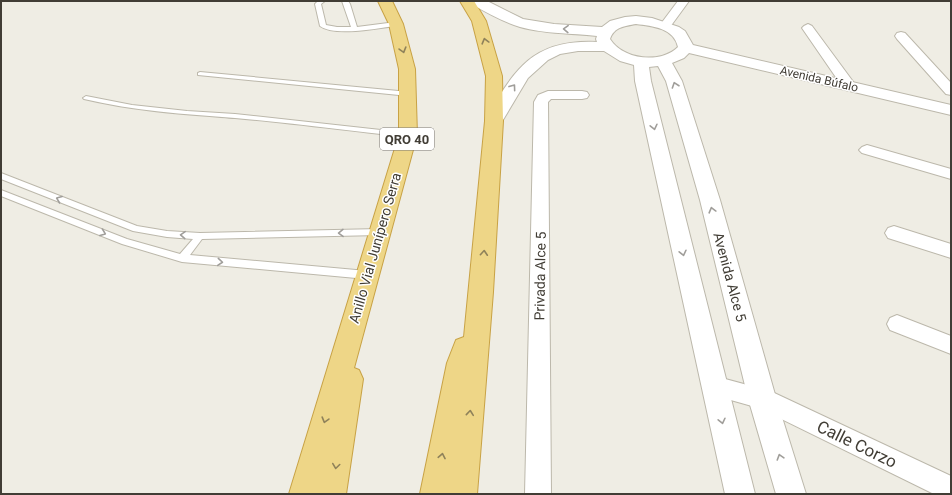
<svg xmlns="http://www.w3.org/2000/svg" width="952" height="495" viewBox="0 0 952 495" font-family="Roboto,sans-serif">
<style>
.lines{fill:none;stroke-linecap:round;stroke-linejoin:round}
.service-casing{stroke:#bcb8ab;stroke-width:2}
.minor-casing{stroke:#bcb8ab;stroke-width:2}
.tertiary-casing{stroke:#bcb8ab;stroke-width:2}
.trunk-casing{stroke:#c8a245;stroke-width:2}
.service{fill:#fff;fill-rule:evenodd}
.minor{fill:#fff;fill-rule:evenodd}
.tertiary{fill:#fff;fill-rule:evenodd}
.trunk{fill:#eed687;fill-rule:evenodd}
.oneway{stroke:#a09e9a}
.oneway2{stroke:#8f825a}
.labels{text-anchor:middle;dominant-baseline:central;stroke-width:3;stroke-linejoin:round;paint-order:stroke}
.far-street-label{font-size:12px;fill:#413d35;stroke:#fff}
.shield{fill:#fff;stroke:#7a7772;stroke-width:1}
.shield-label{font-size:13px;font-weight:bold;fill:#413d35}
.street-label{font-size:14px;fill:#413d35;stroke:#fff}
.near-street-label{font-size:17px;fill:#413d35;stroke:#fff}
</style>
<rect width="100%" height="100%" fill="#efede4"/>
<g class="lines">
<defs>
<path id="service" d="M 318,1 L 325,1 L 321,4 L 326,25 L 337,27 L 351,27 L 342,1 L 348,1 L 350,4 L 357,27 L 396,22 L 399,24 L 396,26 C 378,28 335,37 320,26 L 315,4 Z
M 200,72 L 409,92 L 412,94 L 409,96 L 198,75 L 198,73 Z
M 86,96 L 132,105 L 187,111 L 235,114 L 408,133 L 412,135 L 408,137 C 350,131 293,123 235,118 C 184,114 134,111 84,99 L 83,98 Z
M 1,173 L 137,226 L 167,231 L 200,233 L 380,229 L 384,232 L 380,235 L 202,239 L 190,255 L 367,271 L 370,272 L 372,275 L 370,278 L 367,279 L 182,262 L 122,244 L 1,196 L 1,190 L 127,239 L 180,254 L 193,239 L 167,237 L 133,231 L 1,179 Z"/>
<path id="minor" d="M 678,1 L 689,1 L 670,27 L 662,27 L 660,25 Z
M 808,24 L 812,26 L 854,83 L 856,86 L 854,89 L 844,89 L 802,28 L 804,26 Z
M 901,32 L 905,33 L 951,83 L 951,95 L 946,94 L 897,39 L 895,36 L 897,33 Z
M 548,91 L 582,91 L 587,92 L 589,95 L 587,98 L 582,99 L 551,99 L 548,102 L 551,494 L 525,494 L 534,102 L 538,95 Z
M 867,145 L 951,169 L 951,179 L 862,153 L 859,150 L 862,147 Z
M 894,226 L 951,244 L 951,258 L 888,238 L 885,233 L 888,228 Z
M 897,315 L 951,336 L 951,354 L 890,330 L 887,324 L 890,318 Z
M 714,376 L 770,391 L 951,476 L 951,494 L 934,494 L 759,408 L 706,393 L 703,386 L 706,379 Z"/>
<path id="tertiary" d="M 470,1 L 487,1 L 523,19 L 554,24 L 602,27 L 610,21 L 625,17 L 636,16 L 652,18 L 679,27 L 685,31 L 693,45 L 951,105 L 951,115 L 689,53 L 684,58 L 672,63 L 682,81 L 720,200 L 776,398 L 806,494 L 776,494 L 748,398 L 700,200 L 666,81 L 658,66 L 649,67 L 651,81 L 755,494 L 725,494 L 635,81 L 634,65 L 620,61 L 604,51 L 578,51 L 560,54 L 548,60 L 528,78 L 500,125 L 494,126 L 488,125 L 485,121 C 514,69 533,39 597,42 L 596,39 L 597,36 C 571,33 545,34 520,27 C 503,22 487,13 472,4 ZM 636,24 C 653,26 674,28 678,47 C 661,64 623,60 610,39 C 614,27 625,26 636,24 Z"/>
<path id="trunk" d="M 378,1 L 392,1 L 403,24 L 415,69 L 417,135 L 354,368 L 359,370 L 363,379 L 346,494 L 289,494 L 399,135 L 399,69 L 389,24 Z
M 460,1 L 474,1 L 486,21 L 502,76 L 503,121 L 493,292 L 477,494 L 420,494 L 447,363 L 456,340 L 464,337 L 485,121 L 486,76 L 472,21 Z"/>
</defs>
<!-- service casing -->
<use href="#service" class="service-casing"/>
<!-- minor casing -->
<use href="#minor" class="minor-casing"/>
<!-- tertiary casing -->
<use href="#tertiary" class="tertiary-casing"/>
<!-- trunk casing -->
<use href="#trunk" class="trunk-casing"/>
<!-- service -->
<use href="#service" class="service"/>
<!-- minor -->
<use href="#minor" class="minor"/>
<!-- tertiary -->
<use href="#tertiary" class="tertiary"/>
<!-- trunk -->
<use href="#trunk" class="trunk"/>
</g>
<!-- one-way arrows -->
<defs><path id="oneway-chevron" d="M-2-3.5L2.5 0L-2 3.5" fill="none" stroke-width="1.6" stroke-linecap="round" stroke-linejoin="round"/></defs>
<g class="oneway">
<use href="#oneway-chevron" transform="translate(566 29) rotate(-178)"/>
<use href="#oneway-chevron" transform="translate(675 85) rotate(-109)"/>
<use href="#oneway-chevron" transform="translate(513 87) rotate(-54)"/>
<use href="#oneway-chevron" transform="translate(654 127) rotate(77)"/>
<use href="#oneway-chevron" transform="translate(59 199) rotate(-159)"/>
<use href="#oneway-chevron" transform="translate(712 210) rotate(-105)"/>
<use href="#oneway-chevron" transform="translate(103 233) rotate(21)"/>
<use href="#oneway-chevron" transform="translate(341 233) rotate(179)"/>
<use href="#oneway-chevron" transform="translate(183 235) rotate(-177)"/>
<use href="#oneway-chevron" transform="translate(683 253) rotate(77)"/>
<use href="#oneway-chevron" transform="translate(220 262) rotate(5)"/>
<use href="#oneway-chevron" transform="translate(722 421) rotate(77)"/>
<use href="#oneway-chevron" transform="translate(780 457) rotate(-107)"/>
</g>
<g class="oneway2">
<use href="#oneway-chevron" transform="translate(485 41) rotate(-105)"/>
<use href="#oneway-chevron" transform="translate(403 50) rotate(74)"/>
<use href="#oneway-chevron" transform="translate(484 253) rotate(-86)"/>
<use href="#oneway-chevron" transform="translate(470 413) rotate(-84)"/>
<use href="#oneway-chevron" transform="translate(325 420) rotate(106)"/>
<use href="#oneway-chevron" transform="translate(442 456) rotate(-79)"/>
<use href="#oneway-chevron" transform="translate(336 466) rotate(98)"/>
</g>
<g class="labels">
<!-- far-street labels -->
<g class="far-street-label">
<text transform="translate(819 79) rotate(13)">Avenida Búfalo</text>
</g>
<!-- shield labels -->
<rect class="shield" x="380" y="128" width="54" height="22" rx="3"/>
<g class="shield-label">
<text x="407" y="139">QRO 40</text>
</g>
<!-- street labels -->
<g class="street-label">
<text transform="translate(375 248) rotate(-74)">Anillo Vial Junípero Serra</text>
<text transform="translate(540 276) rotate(-89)">Privada Alce 5</text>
<text transform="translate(730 277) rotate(75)">Avenida Alce 5</text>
</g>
<!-- near-street labels -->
<g class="near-street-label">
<text transform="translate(857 444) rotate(26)">Calle Corzo</text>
</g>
</g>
<!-- border -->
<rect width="952" height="495" fill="none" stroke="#413d35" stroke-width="4"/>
</svg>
